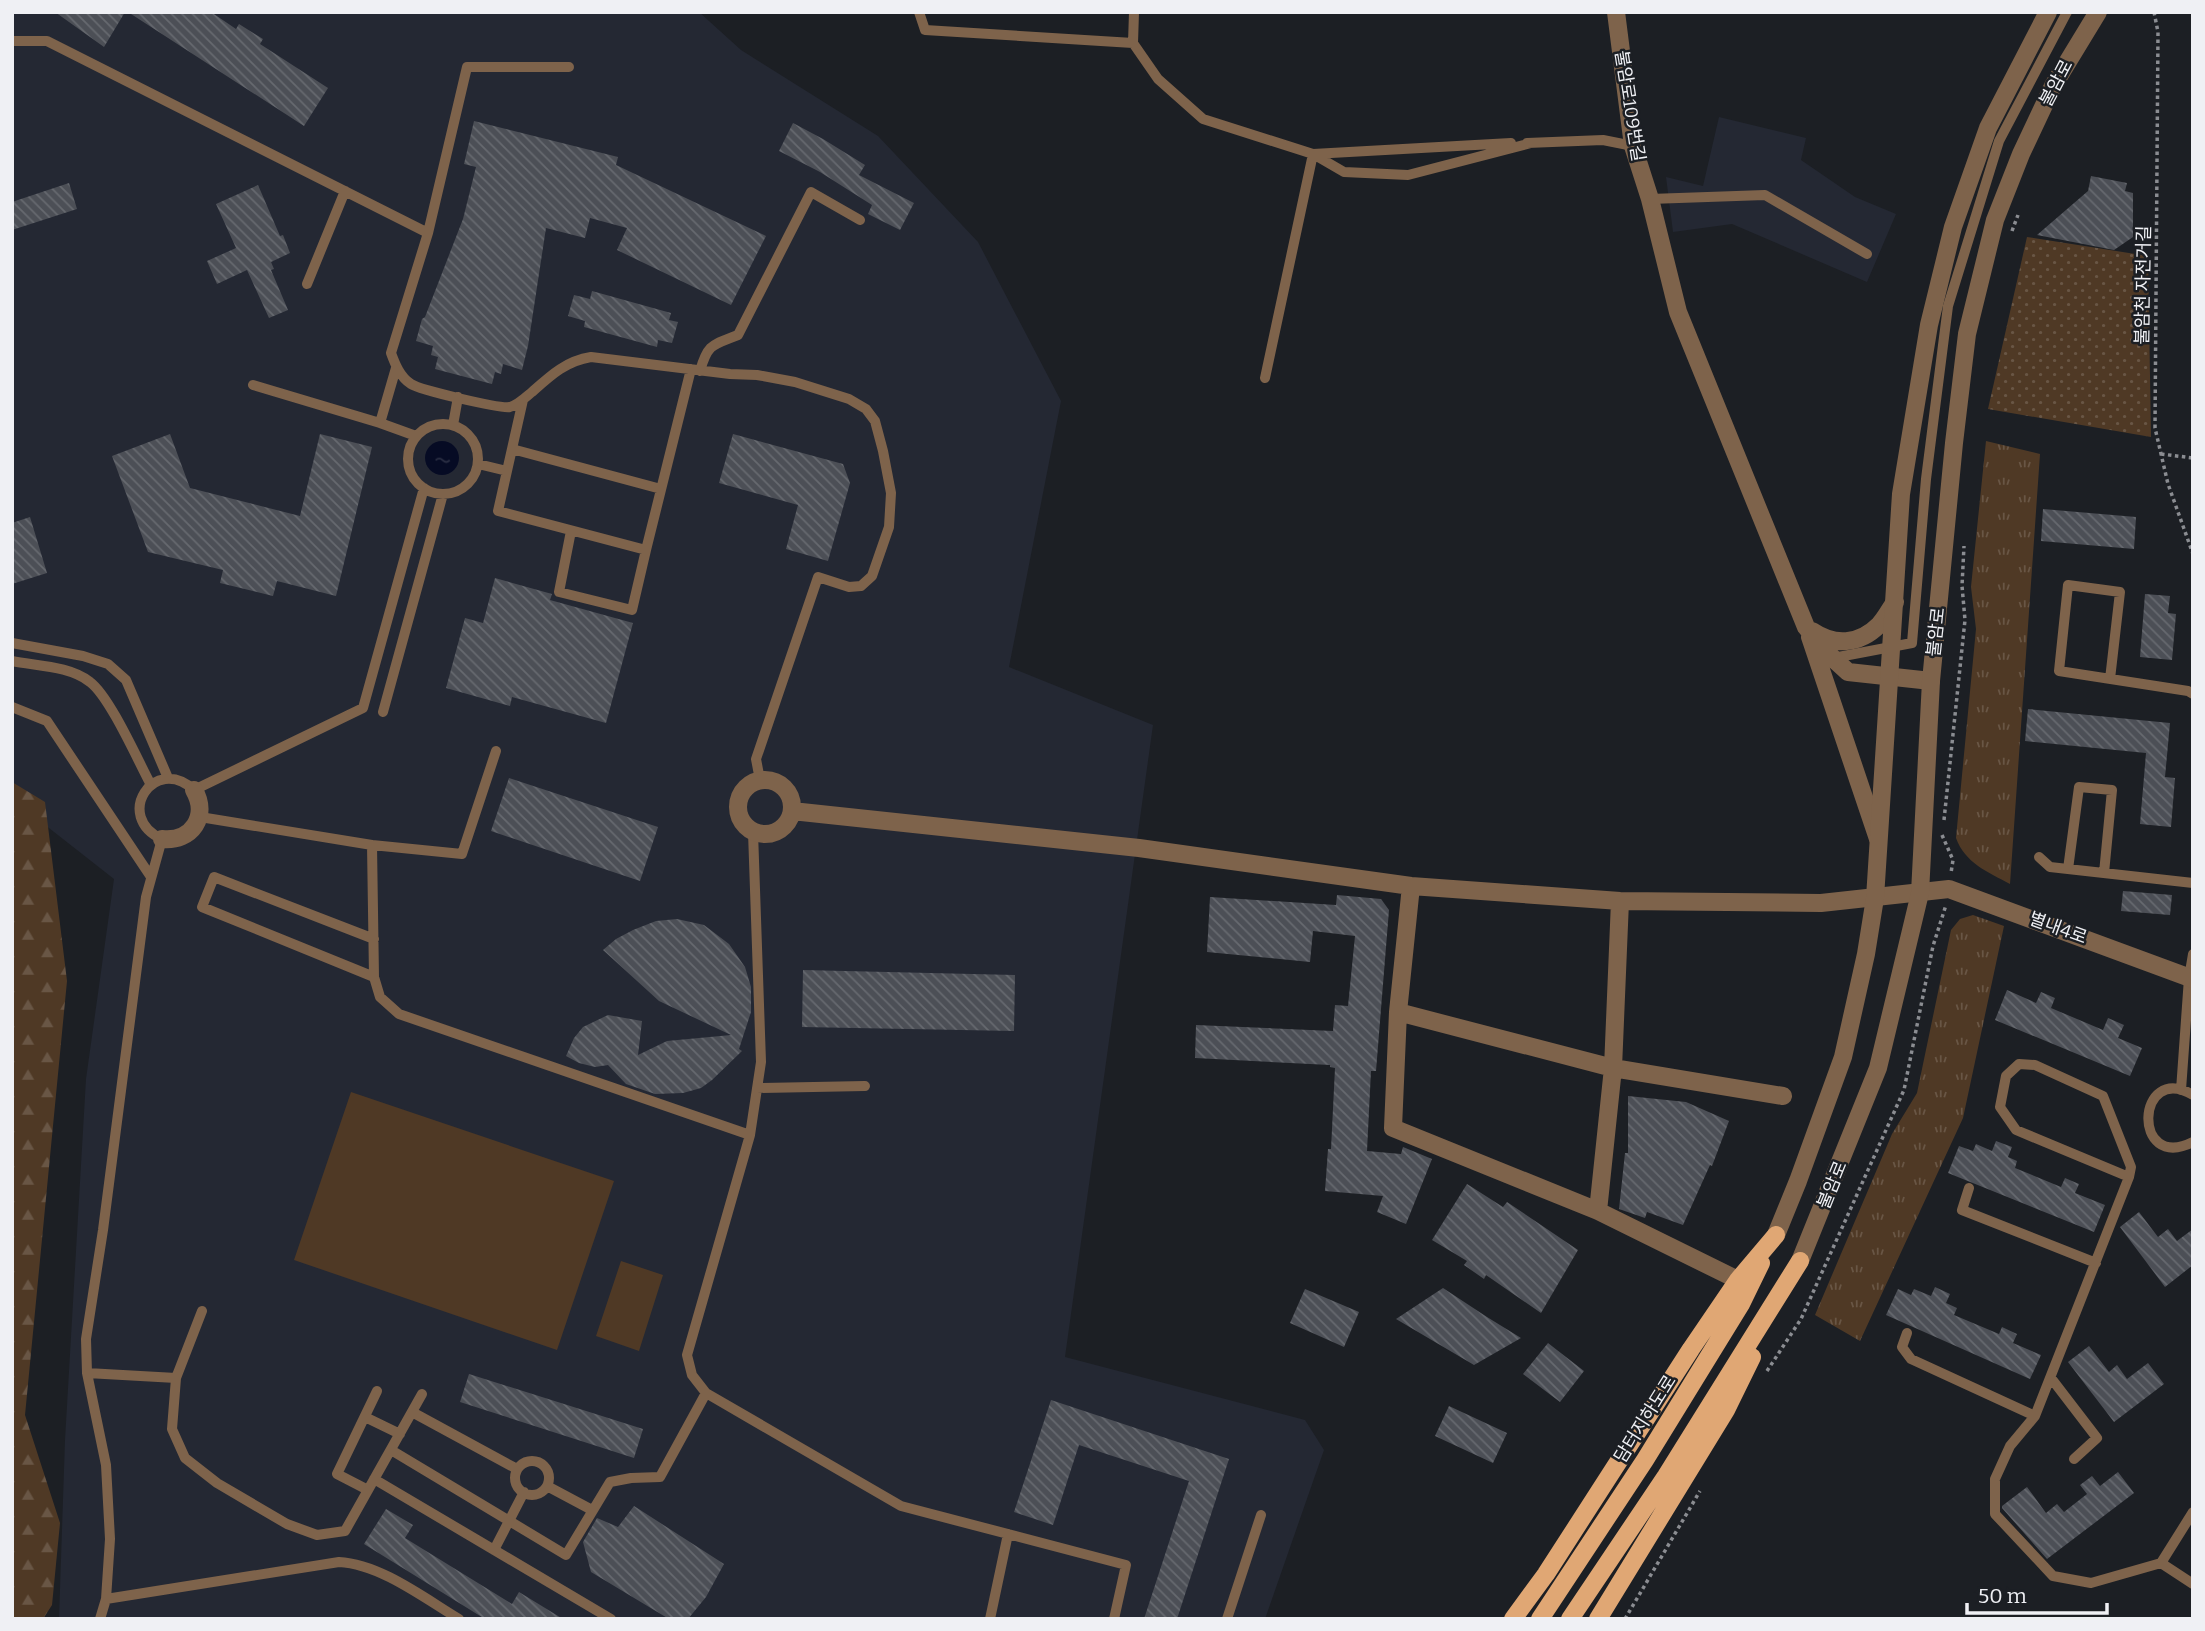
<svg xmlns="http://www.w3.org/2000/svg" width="2205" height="1631" viewBox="0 0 2205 1631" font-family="Bitter,'Noto Sans KR',serif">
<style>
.built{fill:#242833}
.grass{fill:url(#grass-tufts)}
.forest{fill:url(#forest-firs)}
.park{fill:url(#park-dots)}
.pitch{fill:#4f3925}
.water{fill:url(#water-ripples)}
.building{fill:url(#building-back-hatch)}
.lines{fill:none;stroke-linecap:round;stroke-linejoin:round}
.path{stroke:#8b8d92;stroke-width:3.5;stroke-dasharray:3.5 3.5;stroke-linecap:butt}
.service{stroke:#7e634b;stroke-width:10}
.minor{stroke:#7e634b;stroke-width:18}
.tertiary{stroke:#7e634b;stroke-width:18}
.primary{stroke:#e0a774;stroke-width:18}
.labels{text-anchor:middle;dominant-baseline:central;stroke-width:5;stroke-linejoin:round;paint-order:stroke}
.street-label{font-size:18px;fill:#eff0f4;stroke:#1c1f24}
</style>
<defs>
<pattern id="grass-tufts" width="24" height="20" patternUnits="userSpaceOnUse" patternTransform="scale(1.75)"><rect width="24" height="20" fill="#4f3925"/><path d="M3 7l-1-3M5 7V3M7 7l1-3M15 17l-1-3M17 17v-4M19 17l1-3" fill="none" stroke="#695645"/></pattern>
<pattern id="forest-firs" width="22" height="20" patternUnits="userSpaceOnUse" patternTransform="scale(1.75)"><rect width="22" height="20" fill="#4f3925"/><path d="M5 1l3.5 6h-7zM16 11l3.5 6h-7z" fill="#695645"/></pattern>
<pattern id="park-dots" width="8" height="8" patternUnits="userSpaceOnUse" patternTransform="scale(1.75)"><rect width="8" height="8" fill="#4f3925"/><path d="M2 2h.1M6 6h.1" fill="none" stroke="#695645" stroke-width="1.8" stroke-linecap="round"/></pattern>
<pattern id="water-ripples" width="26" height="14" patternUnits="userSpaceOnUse" patternTransform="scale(1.75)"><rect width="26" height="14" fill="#060b24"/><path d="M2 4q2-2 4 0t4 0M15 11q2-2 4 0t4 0" fill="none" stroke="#2b2f44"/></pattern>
<pattern id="building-back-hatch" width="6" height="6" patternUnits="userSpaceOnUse" patternTransform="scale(1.75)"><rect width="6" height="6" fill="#4c4f56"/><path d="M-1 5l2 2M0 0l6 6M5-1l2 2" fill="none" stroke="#66696f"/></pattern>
</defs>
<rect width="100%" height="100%" fill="#1c1f24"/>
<!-- built -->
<path class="built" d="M 12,12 L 699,12 L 741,50 L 878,136 L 978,242 L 1061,401 L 1009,667 L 1153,725 L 1065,1357 L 1305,1420 L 1324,1450 L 1265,1619 L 59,1619 L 65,1440 L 86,1079 L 114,879 L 12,799 Z
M 1719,117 L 1806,138 L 1801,160 L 1855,197 L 1896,214 L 1867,282 L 1732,224 L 1673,232 L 1666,177 L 1703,186 Z"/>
<!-- grass -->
<path class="grass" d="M 1986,441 L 2040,454 L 2010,884 C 1988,872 1965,863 1956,838 L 1976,629 L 1971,587 Z
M 1973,915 L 2004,926 L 1963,1118 L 1860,1341 L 1815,1315 L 1892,1134 L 1917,1093 L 1951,930 L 1960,919 Z"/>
<!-- forest -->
<path class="forest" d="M 12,782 L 45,802 L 67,981 L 25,1415 L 60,1523 L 52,1605 L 43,1619 L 12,1619 Z"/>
<!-- park -->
<path class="park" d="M 2027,237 L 2148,256 L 2151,437 L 1988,409 Z"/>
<!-- pitch -->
<path class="pitch" d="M 351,1092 L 614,1181 L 557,1350 L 294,1260 Z
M 621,1261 L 663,1275 L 639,1351 L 596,1336 Z"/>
<!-- water -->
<path class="water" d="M425 458a17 17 0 1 1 34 0a17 17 0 1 1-34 0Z"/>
<!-- building -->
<path class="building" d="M 55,12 L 125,12 L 104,47 Z
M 128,12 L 211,12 L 236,29 L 239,24 L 263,39 L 260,44 L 328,88 L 304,126 Z
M 474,121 L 618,157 L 616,165 L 766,236 L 731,305 L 617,250 L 627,228 L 590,218 L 585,238 L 546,228 L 528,346 L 522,370 L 503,364 L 501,374 L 495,372 L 492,384 L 435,369 L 438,357 L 431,355 L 433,346 L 416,341 L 422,319 L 425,317 L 463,219 L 476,167 L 464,164 Z
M 793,123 L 823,139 L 865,165 L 859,175 L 914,203 L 900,230 L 868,214 L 872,205 L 820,172 L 779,151 Z
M 2091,176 L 2127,183 L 2125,191 L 2133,193 L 2133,237 L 2114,250 L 2037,235 L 2088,191 Z
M 69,183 L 77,209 L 12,230 L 12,202 Z
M 258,185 L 280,236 L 283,235 L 290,253 L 271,262 L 274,269 L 271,270 L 288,310 L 269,318 L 247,270 L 217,284 L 207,261 L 236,248 L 216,204 Z
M 592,291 L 671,313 L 669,320 L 678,322 L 672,343 L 658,340 L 657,347 L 584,327 L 585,321 L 568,316 L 574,295 L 590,299 Z
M 170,434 L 190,488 L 300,516 L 320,434 L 372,447 L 336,596 L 277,581 L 273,596 L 220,583 L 223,570 L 148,552 L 112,456 Z
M 733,434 L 843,464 L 850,483 L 828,561 L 786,549 L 798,505 L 719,483 Z
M 2043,509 L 2136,517 L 2134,549 L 2041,541 Z
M 30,517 L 47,573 L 12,584 L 12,523 Z
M 495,578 L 552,594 L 550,600 L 633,623 L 606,723 L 512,697 L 510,706 L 446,688 L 465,618 L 483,623 Z
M 2145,594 L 2170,596 L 2168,613 L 2176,614 L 2172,660 L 2140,657 Z
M 2028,709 L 2170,723 L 2165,777 L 2175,778 L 2171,827 L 2140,824 L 2146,753 L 2025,741 Z
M 509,778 L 658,827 L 640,881 L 491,831 Z
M 2123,891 L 2172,895 L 2170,915 L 2121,911 Z
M 1337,895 L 1381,899 L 1389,910 L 1376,1071 L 1371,1071 L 1367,1151 L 1401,1154 L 1403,1147 L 1432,1159 L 1406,1224 L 1377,1212 L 1383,1196 L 1325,1191 L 1328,1149 L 1331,1149 L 1335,1068 L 1330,1067 L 1330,1065 L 1195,1058 L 1196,1025 L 1333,1031 L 1335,1005 L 1348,1006 L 1355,936 L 1313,931 L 1310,962 L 1207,952 L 1210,897 L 1336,905 Z
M 677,919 L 704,925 L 729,944 L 745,967 L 751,987 L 751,1012 L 739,1049 L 742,1051 L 712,1080 L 701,1088 L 683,1093 L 655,1094 L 626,1084 L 608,1065 L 595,1067 L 579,1063 L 566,1056 L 574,1038 L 583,1027 L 608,1015 L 642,1021 L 638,1055 L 667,1041 L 731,1035 L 659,1001 L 603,950 L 616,939 L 633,930 L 656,921 Z
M 803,970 L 1015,975 L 1014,1031 L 802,1027 Z
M 2007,990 L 2036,1003 L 2041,992 L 2055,998 L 2051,1008 L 2103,1030 L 2108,1018 L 2124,1025 L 2118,1038 L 2142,1048 L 2130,1076 L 1995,1020 Z
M 1628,1096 L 1686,1102 L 1729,1121 L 1712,1166 L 1710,1165 L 1683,1225 L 1647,1212 L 1645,1218 L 1619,1209 L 1625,1153 L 1628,1153 Z
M 1996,1141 L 2012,1147 L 2008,1157 L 2017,1161 L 2015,1168 L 2061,1187 L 2065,1178 L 2079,1184 L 2075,1193 L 2105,1205 L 2094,1232 L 1948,1173 L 1959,1146 L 1973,1151 L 1976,1144 L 1992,1151 Z
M 1467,1184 L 1503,1207 L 1507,1202 L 1578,1250 L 1541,1313 L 1486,1275 L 1484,1279 L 1464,1265 L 1467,1261 L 1432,1240 Z
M 2139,1212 L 2158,1237 L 2168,1229 L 2177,1241 L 2193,1229 L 2193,1265 L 2165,1287 L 2120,1227 Z
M 1935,1287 L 1950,1294 L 1946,1303 L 1957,1308 L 1954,1315 L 1999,1334 L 2002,1327 L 2017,1334 L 2013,1343 L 2041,1355 L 2030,1379 L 1886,1315 L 1898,1289 L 1911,1295 L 1914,1289 L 1931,1296 Z
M 1443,1288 L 1487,1317 L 1521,1338 L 1474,1365 L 1396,1319 Z
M 1305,1289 L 1359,1312 L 1344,1347 L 1290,1323 Z
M 1548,1343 L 1584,1371 L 1560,1402 L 1523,1374 Z
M 2089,1346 L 2109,1372 L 2117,1365 L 2127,1379 L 2148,1363 L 2164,1384 L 2114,1422 L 2068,1362 Z
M 469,1374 L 643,1429 L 634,1458 L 460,1402 Z
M 1051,1400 L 1229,1459 L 1177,1619 L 1144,1619 L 1189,1481 L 1079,1445 L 1053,1525 L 1014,1512 Z
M 1449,1406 L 1507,1433 L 1493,1463 L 1435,1436 Z
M 2118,1472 L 2134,1493 L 2047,1559 L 2002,1508 L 2002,1506 L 2027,1487 L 2046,1513 L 2057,1504 L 2064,1512 L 2087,1494 L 2080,1485 L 2092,1476 L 2100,1486 Z
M 634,1506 L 724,1564 L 706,1597 L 688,1619 L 669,1619 L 591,1572 L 583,1542 L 597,1518 L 618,1527 Z
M 386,1509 L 413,1525 L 405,1538 L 512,1604 L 519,1592 L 563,1619 L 485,1619 L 364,1544 Z"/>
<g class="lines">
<!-- path -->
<path class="path" d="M 2154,12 L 2158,32 L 2155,428 L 2168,484 L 2193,554
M 2012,231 L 2018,215
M 2161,454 L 2193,458
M 1944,820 L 1965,620 L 1962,586 L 1964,546
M 1942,835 L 1953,860 L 1951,873
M 1767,1371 L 1801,1319 L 1904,1090 L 1933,946 L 1946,905
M 1625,1619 L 1700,1491"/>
<!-- service -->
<path class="service" d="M 919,12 L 925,30 L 1133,43
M 1134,12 L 1133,43 L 1158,79 L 1203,119 L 1313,154 L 1344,172 L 1408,175 L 1531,143
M 12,41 L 47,41 L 428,233 L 391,353 C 395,364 400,377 411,384 C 420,390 500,409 510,407 C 518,405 526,397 532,392 C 551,375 566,361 591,357 L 730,374 L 757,375 L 795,382 L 849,399 L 866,409 L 875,421 L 883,451 L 891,493 L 889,527 L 872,576 L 861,586 L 849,587 L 818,577 L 756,759 L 760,780
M 1527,143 L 1603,140 L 1633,146
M 1313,154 L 1511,143
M 1650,199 L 1765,195 L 1867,254
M 428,233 L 467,67 L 569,67
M 307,284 L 345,191
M 396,368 L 380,423 L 416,436
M 700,371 C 708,343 713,345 738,335 L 811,192 L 860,220
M 1265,378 L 1313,154
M 253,385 L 380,423
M408 459a35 35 0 1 1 70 0a35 35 0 1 1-70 0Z
M 453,425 L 458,397
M 512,449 L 661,489
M 478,464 L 507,471 L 523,400
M 507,471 L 498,511 L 646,550 L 691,369
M 571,531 L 559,592 L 632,610 L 646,550
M 12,643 L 83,656 L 108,664 L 126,680 L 168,778
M 1833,658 L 1912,643 L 1926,479 L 1948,306 L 1999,141 L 2067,12
M 12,661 C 37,666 70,666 90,682 C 110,697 138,761 151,785
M 2110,679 L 2120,592 L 2068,585 L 2059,671 L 2188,691 L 2193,694
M 12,707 L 47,721 L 151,877
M 383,712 L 443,494
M 200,817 L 372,845 L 374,977 L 380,997 L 399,1014 L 750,1135 L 761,1062 L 753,832
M 372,845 L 462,854 L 496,751
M 2039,857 L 2050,867 L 2193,883
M 2068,869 L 2079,787 L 2112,790 L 2104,873
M 374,939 L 214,877 L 202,907 L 374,977
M 757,1088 L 865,1086
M 2181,1090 L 2189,978 L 2193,954
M 2193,1095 C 2136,1061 2131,1173 2193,1142
M 750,1135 L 687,1355 L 692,1375 L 706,1393 L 901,1506 L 1126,1565 L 1114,1619
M 2129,1177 L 2016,1130 L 2000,1107 L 2006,1076 L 2019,1064 L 2035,1065 L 2103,1096 L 2131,1167 L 2129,1177 L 2035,1416 L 2010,1446 L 1995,1479 L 1995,1514 L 2053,1576 L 2091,1583 L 2161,1563 L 2193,1512
M 1969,1188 L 1962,1210 L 2096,1263
M 1907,1333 L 1902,1347 L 1911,1359 L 2035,1416
M 87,1373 L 176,1378 L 172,1429 L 185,1458 L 217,1483 L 287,1524 L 317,1535 L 345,1531 L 422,1394
M 176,1378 L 202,1311
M 2051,1378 L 2097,1438 L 2074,1459
M 412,1412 L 517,1469
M 365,1417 L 400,1434
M 391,1450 L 566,1555 L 610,1482 L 631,1478 L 660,1477 L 706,1393
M515 1478a17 17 0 1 1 34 0a17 17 0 1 1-34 0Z
M 374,1479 L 611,1619
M 547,1486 L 592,1510
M 368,1490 L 337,1474 L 377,1391
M 494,1550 L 524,1492
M 2161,1563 L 2193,1584
M 106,1599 L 339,1562 C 380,1564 424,1598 459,1619
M 100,1619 L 106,1599 L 110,1539 L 106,1465 L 87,1373 L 86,1339 L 103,1230 L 146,897 L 162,839 C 113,817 154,753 194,790 L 363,708 L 424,488
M 990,1619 L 1008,1534
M 1227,1619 L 1261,1515"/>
<!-- minor -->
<path class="minor" d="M 1616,12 L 1633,146 L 1650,199 L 1678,312 L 1806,627 L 1825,651 L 1848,672 L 1931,681
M 1812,631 C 1834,646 1859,645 1879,625 C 1885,619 1890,609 1895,602
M 1810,637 L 1878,839
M738 807a27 27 0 1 1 54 0a27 27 0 1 1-54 0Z
M 792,811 L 1139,848 L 1411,886 L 1620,901 L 1821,903 L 1949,889 L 2193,979
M 162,839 C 192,842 209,816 194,790
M 1411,886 L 1398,1012 L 1393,1128 L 1598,1211 L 1738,1280
M 1398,1012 L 1613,1068 L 1783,1096
M 1598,1211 L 1613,1068 L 1620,901"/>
<!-- tertiary -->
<path class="tertiary" d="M 1776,1235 L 1798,1181 L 1843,1057 L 1866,954 L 1875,898 L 1901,494 L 1929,325 L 1953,227 L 1988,128 L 2048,12
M 1800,1261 L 1878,1068 L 1920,893 L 1931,681 L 1954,443 L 1967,334 L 1995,220 L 2021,154 L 2053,86 L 2098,12"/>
<!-- primary -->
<path class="primary" d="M 1513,1619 L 1546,1574 L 1691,1349 L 1738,1280 L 1776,1235
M 1540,1619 L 1645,1460 L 1741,1304 L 1761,1263
M 1570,1619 L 1666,1476 L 1800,1261
M 1598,1619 L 1726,1410 L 1752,1357"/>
</g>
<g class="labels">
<!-- street labels -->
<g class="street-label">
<text transform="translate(2056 83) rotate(-62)">불암로</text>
<text transform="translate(1630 106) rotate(81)">불암로109번길</text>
<text transform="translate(2143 285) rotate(-89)">불암천 자전거길</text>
<text transform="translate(1936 632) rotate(-84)">불암로</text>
<text transform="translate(2058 928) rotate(20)">별내4로</text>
<text transform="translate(1832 1185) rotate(-68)">불암로</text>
<text transform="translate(1645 1419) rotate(-58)">담터지하도로</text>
</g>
</g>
<!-- border -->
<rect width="2205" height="1631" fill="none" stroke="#eff0f4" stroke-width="28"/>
<!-- scale -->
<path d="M1967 1603v10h140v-10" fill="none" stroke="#eff0f4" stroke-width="3.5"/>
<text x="1978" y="1603" font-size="21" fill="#eff0f4" stroke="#1c1f24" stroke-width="5" paint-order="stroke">50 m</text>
</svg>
